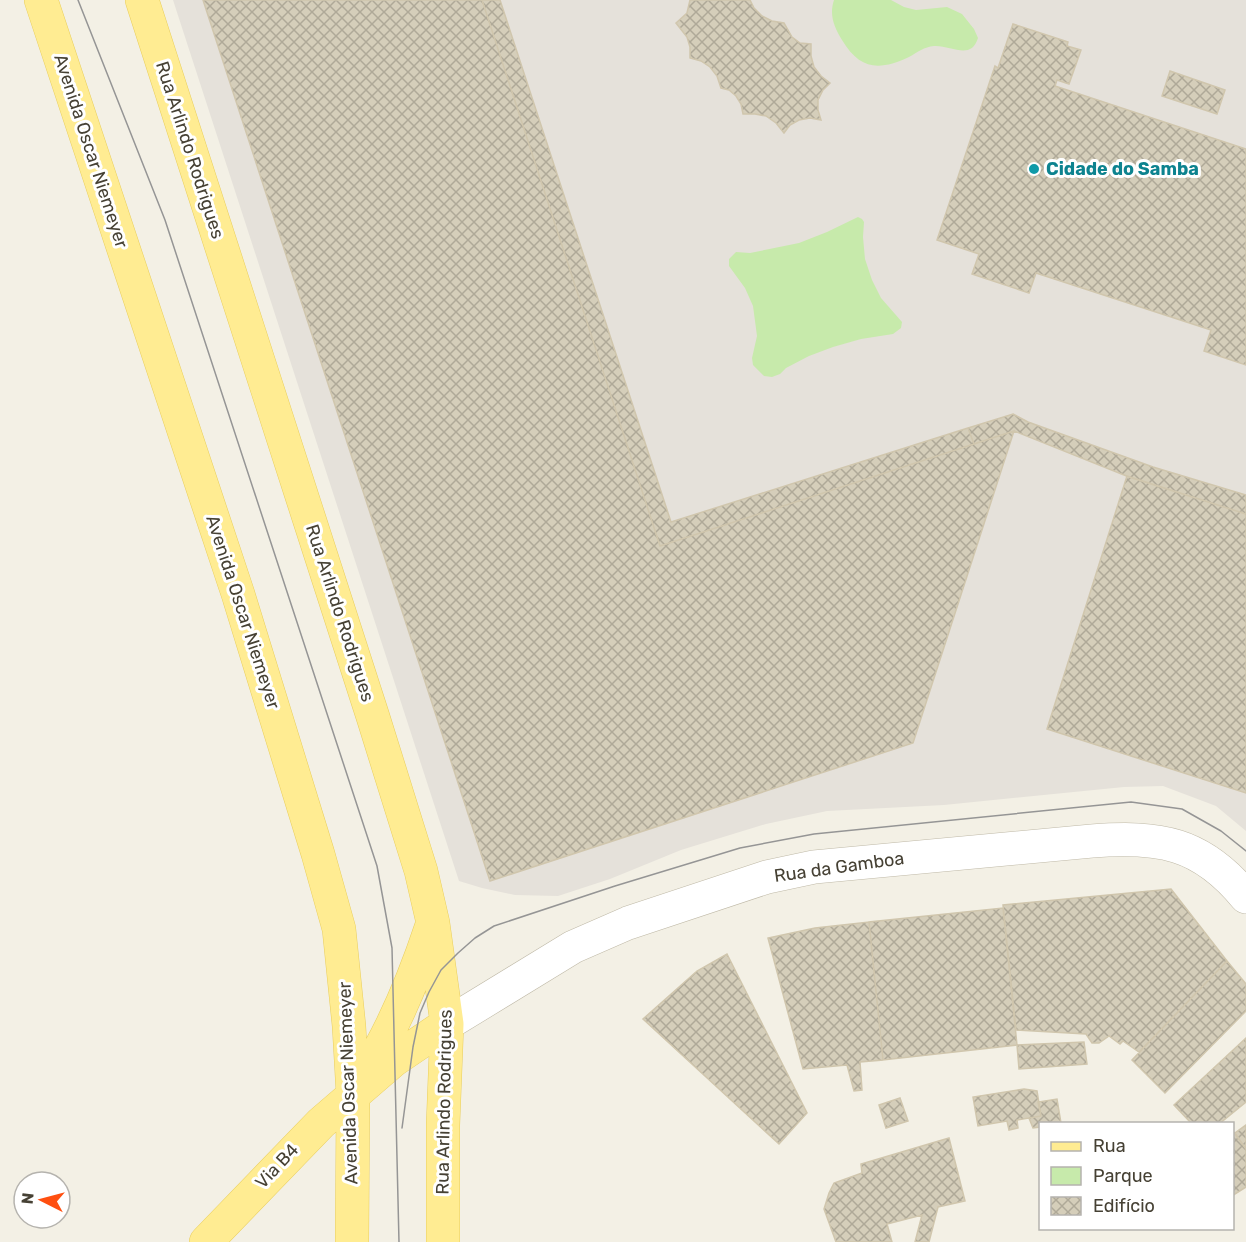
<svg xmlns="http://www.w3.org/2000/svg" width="1246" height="1242" viewBox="0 0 1246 1242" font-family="Rubik,sans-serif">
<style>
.industrial{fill:#e5e1da}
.green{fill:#c7eaab}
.building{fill:url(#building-cross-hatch);stroke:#d0c6ad;stroke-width:1.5}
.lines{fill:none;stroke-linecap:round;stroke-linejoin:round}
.tertiary-casing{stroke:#bfb9a7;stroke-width:34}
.primary-casing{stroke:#e9ce5d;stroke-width:34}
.tertiary{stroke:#fff;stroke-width:33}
.primary{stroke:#ffec92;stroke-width:33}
.tram{stroke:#959595;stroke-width:1.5}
.culture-dot{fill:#0f9aa8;stroke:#fff;stroke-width:2}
.labels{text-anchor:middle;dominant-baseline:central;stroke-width:6;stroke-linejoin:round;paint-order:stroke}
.street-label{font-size:18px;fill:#464134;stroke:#fff}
.culture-label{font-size:18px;font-weight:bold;fill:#0d838f;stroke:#fff;text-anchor:start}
</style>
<defs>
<pattern id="building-cross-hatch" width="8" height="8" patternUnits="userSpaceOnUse" patternTransform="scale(1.5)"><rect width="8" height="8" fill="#d5ceba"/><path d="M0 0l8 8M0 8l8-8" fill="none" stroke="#afa998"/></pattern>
</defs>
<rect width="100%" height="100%" fill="#f3f0e5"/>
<!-- industrial -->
<path class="industrial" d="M 173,0 L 1246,0 L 1246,831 L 1216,806 L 1163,786 L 1124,787 L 944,805 L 827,811 L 766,824 L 681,850 L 610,879 L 558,896 L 515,895 L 482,888 L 459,881 Z"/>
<!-- green -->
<path class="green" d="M 834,0 L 891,0 L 904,7 L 916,10 L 947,7 L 962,14 L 974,29 L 978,38 C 971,61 951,45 934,46 C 924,47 918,52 909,57 C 879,71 860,70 842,40 C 834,27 829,15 834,0 Z
M 858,217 L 862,219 L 864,222 L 863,237 L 865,259 L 872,280 L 881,298 L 902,322 L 901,328 L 893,334 L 861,339 L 833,347 L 809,356 L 786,368 L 780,374 L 772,377 L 764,376 L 753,365 L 752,358 L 757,336 L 753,306 L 745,288 L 729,266 L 729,259 L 736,252 L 750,253 L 799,243 L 827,232 Z"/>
<!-- building -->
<path class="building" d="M 203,0 L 482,0 L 660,546 L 1014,431 L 913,743 L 490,881 Z
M 203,0 L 500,0 L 671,522 L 968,428 L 974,444 L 1014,431 L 913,743 L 490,881 Z
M 690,0 L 750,0 L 754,8 L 762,16 L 772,21 L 784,23 L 792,37 L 800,43 L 811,44 L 811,56 L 814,67 L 821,76 L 830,83 L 823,90 L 818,100 L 818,110 L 821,120 L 810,118 L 799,120 L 790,125 L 784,133 L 776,123 L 766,116 L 755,114 L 743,114 L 741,104 L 736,96 L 729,90 L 721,88 L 717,76 L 710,67 L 701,61 L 690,58 L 690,47 L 687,37 L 676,23 L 687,13 Z
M 1013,24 L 1062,40 L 1068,42 L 1067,46 L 1081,50 L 1069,84 L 1057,80 L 1055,86 L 1246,149 L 1246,365 L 1204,351 L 1211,330 L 1036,273 L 1029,293 L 972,274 L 979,254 L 937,240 L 995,66 L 998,68 Z
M 1170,71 L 1225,90 L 1217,114 L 1162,96 Z
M 1013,414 L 1028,422 L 1153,467 L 1246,495 L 1246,514 L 1129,477 L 1014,431 L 974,444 L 968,428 Z
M 1127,476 L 1246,514 L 1246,793 L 1047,729 Z
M 1171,889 L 1227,961 L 1139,1052 L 1123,1041 L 1120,1044 L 1109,1036 L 1099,1043 L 1092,1043 L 1086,1034 L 1016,1030 L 1003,905 Z
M 1003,908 L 1017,1045 L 883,1060 L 869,922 Z
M 869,922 L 883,1060 L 860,1062 L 862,1090 L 854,1091 L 847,1065 L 803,1069 L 768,938 L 815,928 Z
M 727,954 L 807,1113 L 779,1144 L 643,1019 L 697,971 Z
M 1227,961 L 1246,984 L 1246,1011 L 1165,1093 L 1132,1060 Z
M 1246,1038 L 1246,1102 L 1219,1124 L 1192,1124 L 1174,1105 Z
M 1084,1042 L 1087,1064 L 1019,1069 L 1017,1045 Z
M 1024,1089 L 1037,1091 L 1041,1116 L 1017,1120 L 1018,1128 L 1009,1130 L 1007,1121 L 978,1126 L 973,1097 Z
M 900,1098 L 908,1121 L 886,1128 L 879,1105 Z
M 1057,1099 L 1061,1123 L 1040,1124 L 1040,1127 L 1033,1128 L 1029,1118 L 1041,1116 L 1038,1102 Z
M 1246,1125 L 1246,1149 L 1235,1133 Z
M 1232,1130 L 1246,1149 L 1246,1187 L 1232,1196 Z
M 949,1138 L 965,1201 L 938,1207 L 929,1242 L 915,1242 L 922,1215 L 887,1224 L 892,1242 L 836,1242 L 824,1209 L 829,1193 L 834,1183 L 862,1173 L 861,1164 Z"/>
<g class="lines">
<defs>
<path id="tertiary" d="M 447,1024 L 573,947 L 628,923 L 767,877 L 814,867 L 1092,841 C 1159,836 1201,842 1246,897"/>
<path id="primary" d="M 41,0 L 238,594 L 318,854 L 339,929 L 349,1026 L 353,1095 L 352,1242
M 142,0 L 373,717 L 421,871 L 433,923 L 447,1024 L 443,1125 L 443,1242
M 365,1074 C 394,1028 414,979 431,928
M 206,1242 L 321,1123 L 394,1060 L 447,1024"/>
</defs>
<!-- tertiary casing -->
<use href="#tertiary" class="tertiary-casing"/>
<!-- primary casing -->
<use href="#primary" class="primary-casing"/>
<!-- tertiary -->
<use href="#tertiary" class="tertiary"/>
<!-- primary -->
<use href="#primary" class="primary"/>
<!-- tram -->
<path class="tram" d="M 78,0 L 165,220 L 377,866 L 392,948 L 399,1242
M 402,1128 L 413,1047 L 420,1013 L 429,992 L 441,970 L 458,953 L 475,938 L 494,926 L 615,886 L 740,848 L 814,834 L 1131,802 L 1182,809 L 1221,831 L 1246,851"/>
</g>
<!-- markers -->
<circle class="culture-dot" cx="1034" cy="169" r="6"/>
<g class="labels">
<!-- street labels -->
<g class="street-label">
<text transform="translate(190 150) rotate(72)">Rua Arlindo Rodrigues</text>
<text transform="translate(91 151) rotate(72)">Avenida Oscar Niemeyer</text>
<text transform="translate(243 612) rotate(72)">Avenida Oscar Niemeyer</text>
<text transform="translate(340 613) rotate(72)">Rua Arlindo Rodrigues</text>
<text transform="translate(839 867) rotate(-8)">Rua da Gamboa</text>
<text transform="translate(348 1083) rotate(-92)">Avenida Oscar Niemeyer</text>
<text transform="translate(444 1102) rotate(-89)">Rua Arlindo Rodrigues</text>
<text transform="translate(277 1166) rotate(-47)">Via B4</text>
</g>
<!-- culture labels -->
<g class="culture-label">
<text x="1046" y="169">Cidade do Samba</text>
</g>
</g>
<!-- legend -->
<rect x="1039" y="1122" width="195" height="108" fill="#ffffff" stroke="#b5b3ae" stroke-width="1.5"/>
<rect x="1051" y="1142" width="30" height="9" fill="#ffec92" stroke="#b5b3ae" stroke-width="1.5"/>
<text x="1093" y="1152" font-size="18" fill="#464134">Rua</text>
<rect x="1051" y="1167" width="30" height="18" fill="#c7eaab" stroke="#b5b3ae" stroke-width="1.5"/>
<text x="1093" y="1182" font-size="18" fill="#464134">Parque</text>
<rect x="1051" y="1197" width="30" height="18" fill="url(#building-cross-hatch)" stroke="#b5b3ae" stroke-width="1.5"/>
<text x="1093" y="1212" font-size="18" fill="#464134">Edifício</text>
<!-- north arrow -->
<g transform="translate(42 1200) rotate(276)"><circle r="28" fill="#ffffff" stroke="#b5b3ae" stroke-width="1.5"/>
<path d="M0-4.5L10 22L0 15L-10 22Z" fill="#ff4f10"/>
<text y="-9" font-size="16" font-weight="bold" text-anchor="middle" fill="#464134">N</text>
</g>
</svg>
